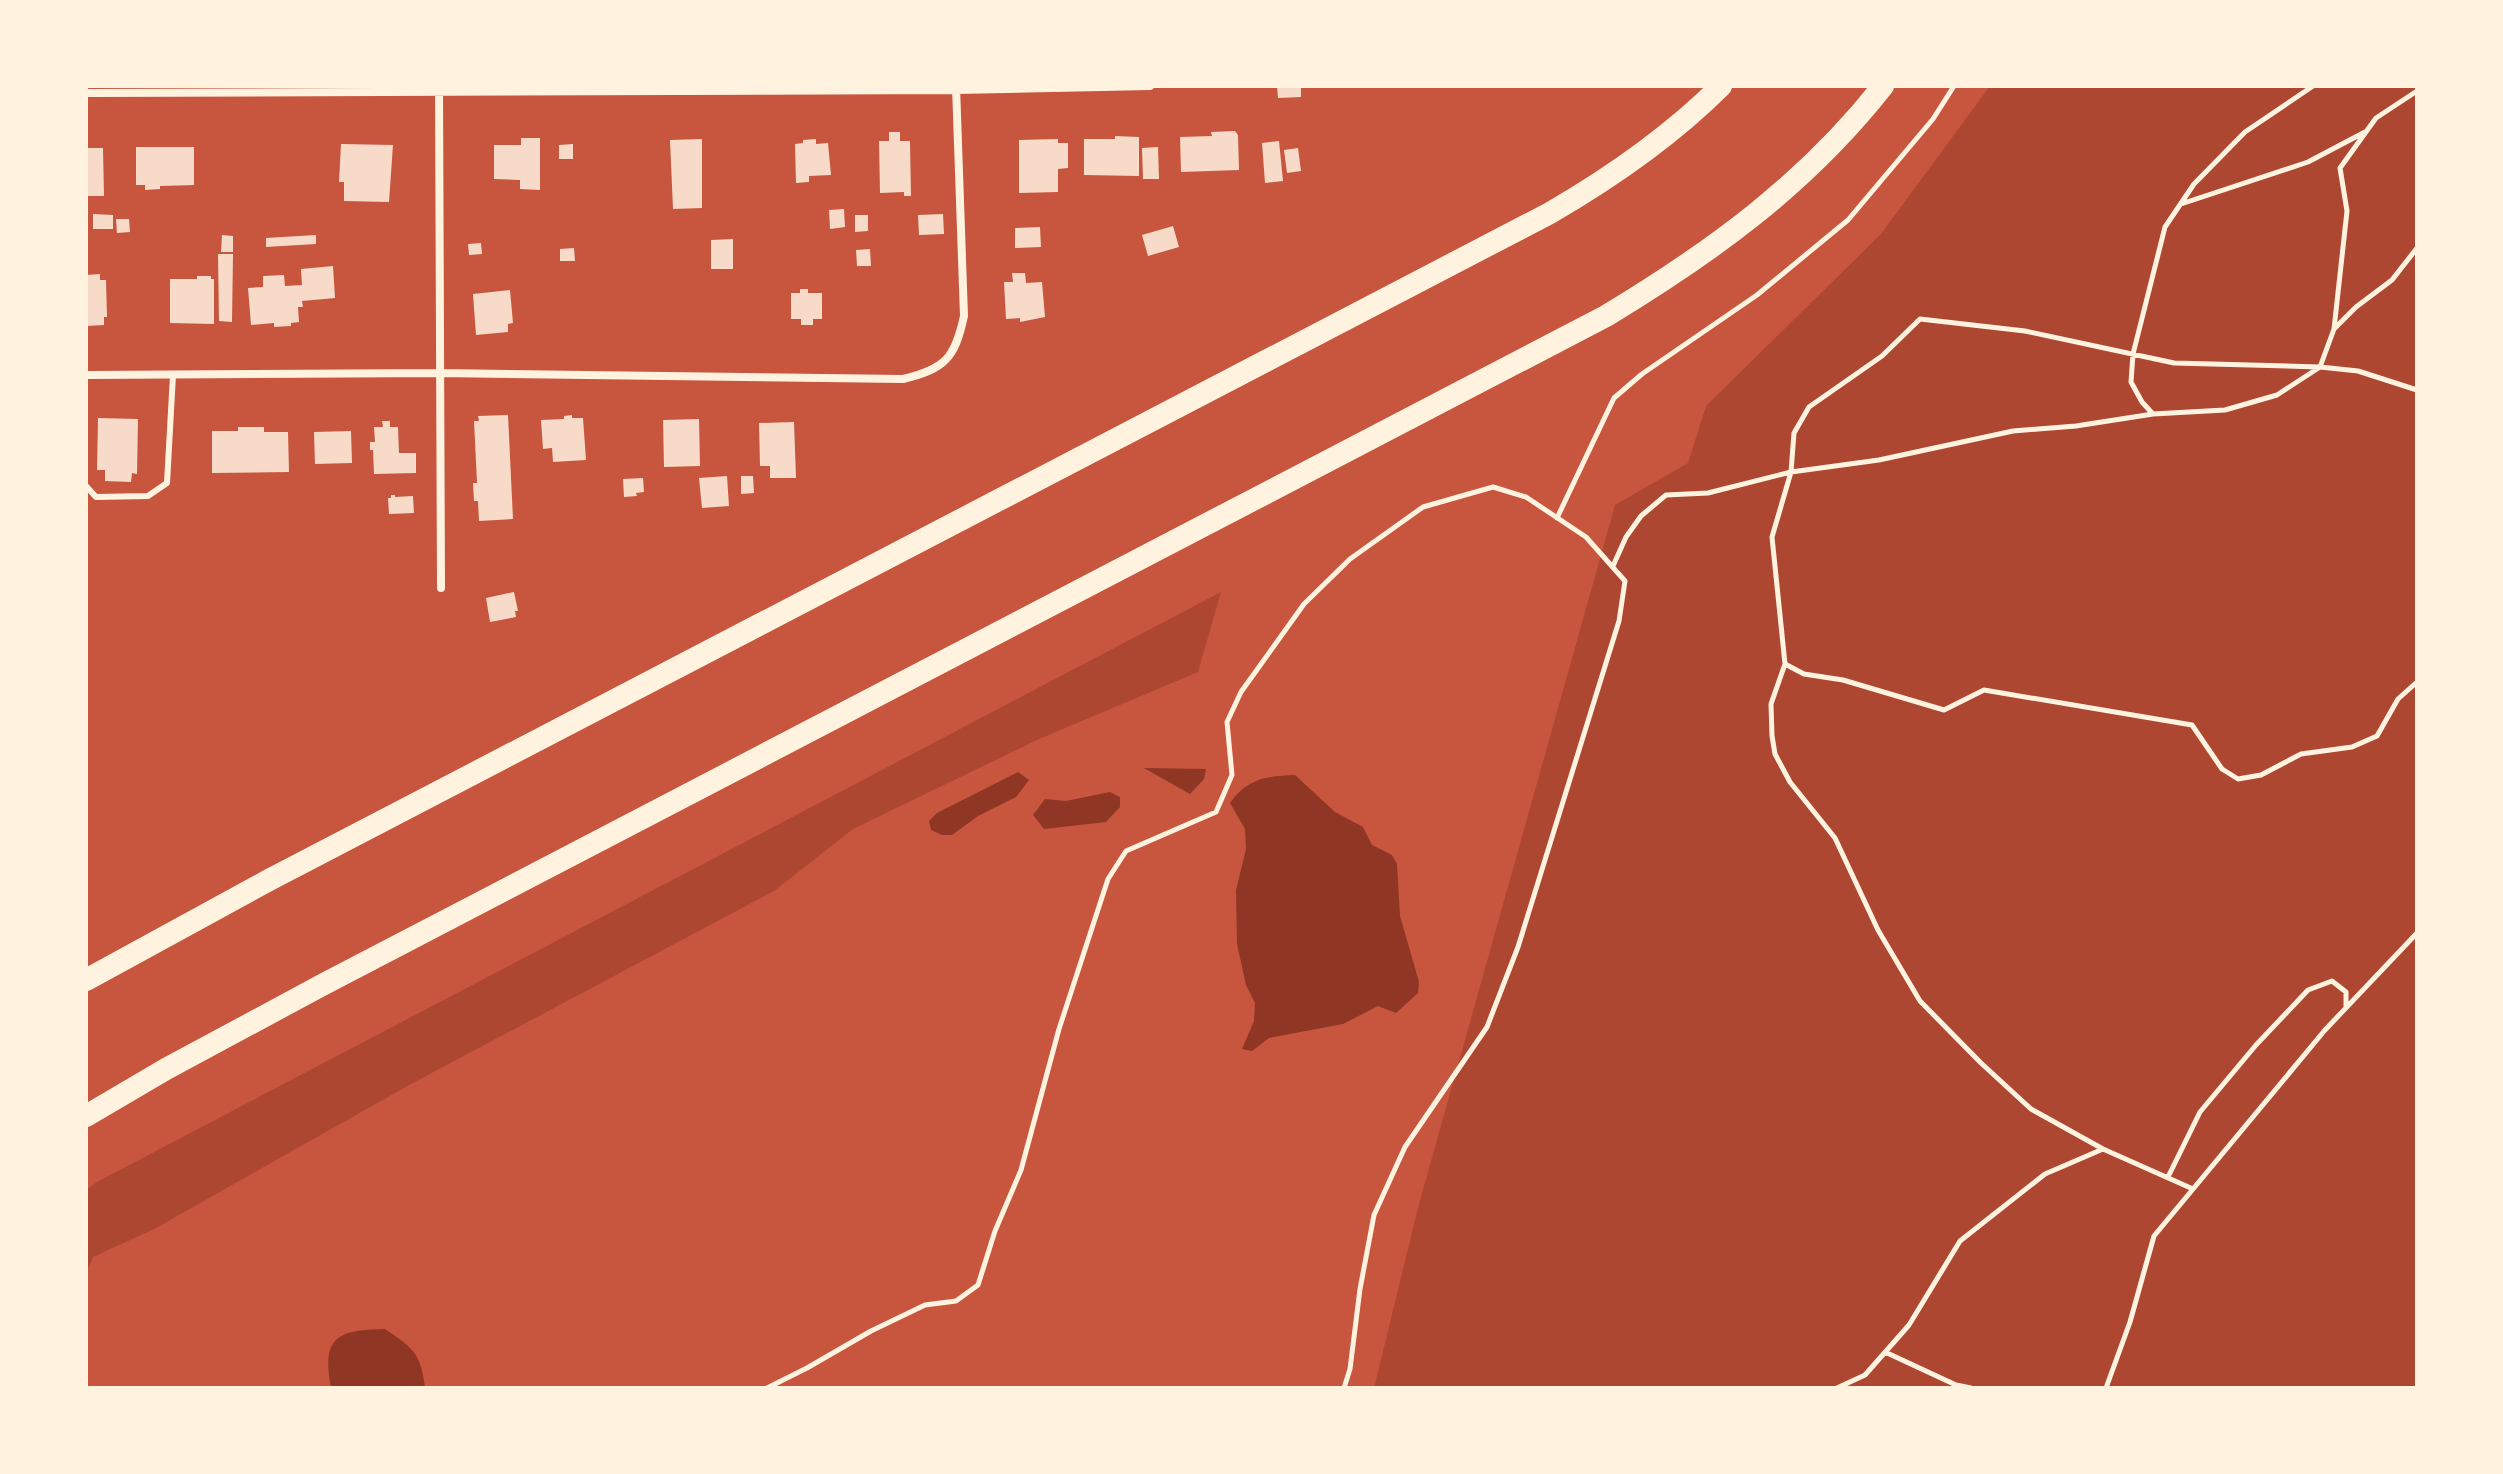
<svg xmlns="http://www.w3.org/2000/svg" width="2503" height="1474" viewBox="0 0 2503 1474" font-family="'IBM Plex Sans',sans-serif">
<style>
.green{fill:#ae4732}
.water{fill:#8f3625}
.building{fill:#f7dbc8}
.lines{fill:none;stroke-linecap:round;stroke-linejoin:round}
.path{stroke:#fff3e0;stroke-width:5}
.service{stroke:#fff3e0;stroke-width:6}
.minor{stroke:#fff3e0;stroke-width:8}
.motorway{stroke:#fff3e0;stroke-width:22}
</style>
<rect width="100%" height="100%" fill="#c8553d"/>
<!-- green -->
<path class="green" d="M 1990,86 L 2417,86 L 2417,1388 L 1374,1388 L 1419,1204 L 1615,505 L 1688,463 L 1706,406 L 1881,234 Z
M 1221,592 L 1198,672 L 1039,739 L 853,829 L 774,891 L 411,1084 L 154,1229 L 93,1257 L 86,1274 L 86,1190 L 97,1182 Z"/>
<!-- water -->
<path class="water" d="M 1144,768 L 1206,769 L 1204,779 L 1190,794 Z
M 1018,772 L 1029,780 L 1016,797 L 978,816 L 952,835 L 942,835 L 931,830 L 929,821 L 937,813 Z
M 1295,775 L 1335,812 L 1363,827 L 1372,845 L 1392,855 L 1397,864 L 1400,916 L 1419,982 L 1418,993 L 1396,1013 L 1378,1006 L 1343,1024 L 1269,1038 L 1252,1051 L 1242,1049 L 1254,1021 L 1255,1003 L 1246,985 L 1237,944 L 1236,890 L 1246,849 L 1245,829 L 1230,803 C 1247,779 1266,776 1295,775 Z
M 1110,792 L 1120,797 L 1120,807 L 1106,822 L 1044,829 L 1033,815 L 1045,799 L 1066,801 Z
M 385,1329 C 413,1348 421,1353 425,1388 L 331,1388 C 321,1336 338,1330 385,1329 Z"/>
<!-- building -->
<path class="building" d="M 1277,86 L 1301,86 L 1301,97 L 1278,98 Z
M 1235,131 L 1238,135 L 1239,170 L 1181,172 L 1180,137 L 1212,136 L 1211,132 Z
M 889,132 L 900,132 L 900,141 L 910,141 L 911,196 L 904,196 L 904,192 L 880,193 L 879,141 L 889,141 Z
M 1115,136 L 1139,137 L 1139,176 L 1084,175 L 1084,139 L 1115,139 Z
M 521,138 L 540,138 L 540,190 L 520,189 L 520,180 L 494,179 L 494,145 L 521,145 Z
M 702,139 L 702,208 L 673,209 L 670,140 Z
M 816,139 L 816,144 L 828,143 L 831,175 L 809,176 L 809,182 L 796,183 L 795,144 L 803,143 L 803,140 Z
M 1058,139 L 1058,143 L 1068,143 L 1068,168 L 1058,169 L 1058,192 L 1019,193 L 1019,140 Z
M 1279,141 L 1283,181 L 1265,183 L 1262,143 Z
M 341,144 L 393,145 L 389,202 L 344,201 L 344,182 L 339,182 Z
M 573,144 L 573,159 L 559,159 L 559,145 Z
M 136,147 L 194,147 L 194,185 L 160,186 L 160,189 L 145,190 L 145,185 L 136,185 Z
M 1158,147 L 1159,179 L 1143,179 L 1142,148 Z
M 86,148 L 103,148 L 104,196 L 86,196 Z
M 1298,148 L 1301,171 L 1287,173 L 1284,150 Z
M 844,209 L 845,227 L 830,229 L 829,210 Z
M 93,214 L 113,215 L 113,229 L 93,229 Z
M 943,214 L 944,234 L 919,235 L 918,215 Z
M 855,215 L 868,215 L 868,231 L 855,232 Z
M 116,219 L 129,219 L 130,232 L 117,233 Z
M 1173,226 L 1179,247 L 1148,256 L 1142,235 Z
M 1040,227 L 1041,247 L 1015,248 L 1015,228 Z
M 222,235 L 233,236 L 233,252 L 221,252 Z
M 316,235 L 316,244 L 266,247 L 266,238 Z
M 733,239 L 733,269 L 711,269 L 711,240 Z
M 481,243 L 482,254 L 469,255 L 468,244 Z
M 574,248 L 575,261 L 560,261 L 560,249 Z
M 870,249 L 871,266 L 857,266 L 856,250 Z
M 218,254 L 233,254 L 232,322 L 219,321 Z
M 333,266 L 335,298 L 302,301 L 303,307 L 298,307 L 299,322 L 291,323 L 291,326 L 274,327 L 274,323 L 251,325 L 248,288 L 263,287 L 263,276 L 284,275 L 285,286 L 302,285 L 301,269 Z
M 1012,273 L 1025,273 L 1026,283 L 1042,282 L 1045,317 L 1020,322 L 1020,318 L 1006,319 L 1004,282 L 1013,282 Z
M 100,274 L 100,280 L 106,280 L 107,317 L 104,317 L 104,325 L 86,326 L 86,275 Z
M 197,276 L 211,276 L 211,279 L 214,279 L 214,324 L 170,323 L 170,279 L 197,279 Z
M 800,289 L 808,289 L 808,293 L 822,293 L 822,319 L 813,319 L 813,325 L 801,325 L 801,319 L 791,319 L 791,293 L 800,293 Z
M 510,290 L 513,323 L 508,324 L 508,332 L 476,335 L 473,294 Z
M 508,415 L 513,519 L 479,521 L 478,501 L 474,501 L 473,483 L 477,483 L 474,421 L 479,421 L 478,416 Z
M 572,415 L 572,418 L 583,418 L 586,460 L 553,462 L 552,448 L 543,449 L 541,420 L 564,419 L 564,416 Z
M 98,418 L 138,419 L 137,474 L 132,473 L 131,482 L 105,481 L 105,470 L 97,470 Z
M 699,419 L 700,466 L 664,467 L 663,420 Z
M 382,421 L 390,421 L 390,427 L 398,427 L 399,453 L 416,453 L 416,473 L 374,474 L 373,450 L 370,450 L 370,442 L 375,442 L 374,427 L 383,427 Z
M 794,422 L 796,478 L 770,478 L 770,466 L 760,466 L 759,423 Z
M 238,427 L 264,427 L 264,432 L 288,432 L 289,472 L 212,473 L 212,431 L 238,431 Z
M 351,431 L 352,463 L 315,464 L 314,432 Z
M 727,476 L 729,506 L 702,508 L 699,478 Z
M 741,476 L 753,476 L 754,493 L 741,494 Z
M 643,478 L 644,492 L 636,493 L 637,496 L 624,497 L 623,479 Z
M 391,495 L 395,495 L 395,497 L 413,496 L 414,513 L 389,514 L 388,498 L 391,498 Z
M 514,592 L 518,611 L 515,611 L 516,617 L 490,622 L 486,598 Z"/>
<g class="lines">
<!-- path -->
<path class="path" d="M 2181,204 L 2308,162 L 2365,132
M 2335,328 L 2356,307 L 2392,280 L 2417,248
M 2417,390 L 2358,371 L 2320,367 L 2174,363 L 2025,331 L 1920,319 L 1882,356 L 1809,407 L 1794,433 L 1791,472 L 1772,537 L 1785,664 L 1804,674 L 1843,680 L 1944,710 L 1984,690 L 2192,725 L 2222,769 L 2238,779 L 2261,775 L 2301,754 L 2352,747 L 2377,736 L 2398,699 L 2417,682
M 2153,414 L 2142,402 L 2131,382 L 2133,354 L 2165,227 L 2194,184 L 2245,132 L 2313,86
M 1557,518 L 1614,398 L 1642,374 L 1757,295 L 1848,220 L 1933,119 L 1954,86
M 1613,566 L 1626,537 L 1641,516 L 1666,495 L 1708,493 L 1791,472 L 1879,460 L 2013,431 L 2076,426 L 2153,414 L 2225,410 L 2277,395 L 2320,367 L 2334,329 L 2347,211 L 2340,168 L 2376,118 L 2417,91
M 1785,664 L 1771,704 L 1772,736 L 1775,754 L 1790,782 L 1835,838 L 1878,930 L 1920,1001 L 1981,1063 L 2031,1109 L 2103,1149 L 2193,1189
M 2168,1177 L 2200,1112 L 2256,1045 L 2308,990 L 2332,981 L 2346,992 L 2346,1007
M 1885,1352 L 1956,1385 L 1971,1388
M 767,1388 L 807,1368 L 871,1331 L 925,1305 L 956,1301 L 978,1285 L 995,1231 L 1021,1170 L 1059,1029 L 1108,879 L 1126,851 L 1216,812 L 1232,775 L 1227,722 L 1241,692 L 1304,604 L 1350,559 L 1423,507 L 1493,487 L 1526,497 L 1586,537 L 1625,581 L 1619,621 L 1518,947 L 1487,1027 L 1405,1147 L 1374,1215 L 1360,1289 L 1350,1369 L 1344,1388
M 1837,1388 L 1865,1375 L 1909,1325 L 1960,1241 L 2045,1174 L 2103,1149
M 2106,1388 L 2130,1322 L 2154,1236 L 2325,1030 L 2417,933"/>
<!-- service -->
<path class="service" d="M 86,486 L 96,497 L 148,496 L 167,483 L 173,375"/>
<!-- minor -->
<path class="minor" d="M 439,86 L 441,588
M 86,93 L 956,90 L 1150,86
M 86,375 L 440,373 L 903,379 C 945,369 955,358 964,316 L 956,86"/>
<!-- motorway -->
<path class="motorway" d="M 86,980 L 269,880 L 1550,213 C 1612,177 1670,137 1721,86
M 86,1116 L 166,1069 L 324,984 L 1606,316 C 1712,252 1806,184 1883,86"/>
</g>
<!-- border -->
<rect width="2503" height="1474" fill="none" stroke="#fff3e0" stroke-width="176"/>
</svg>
